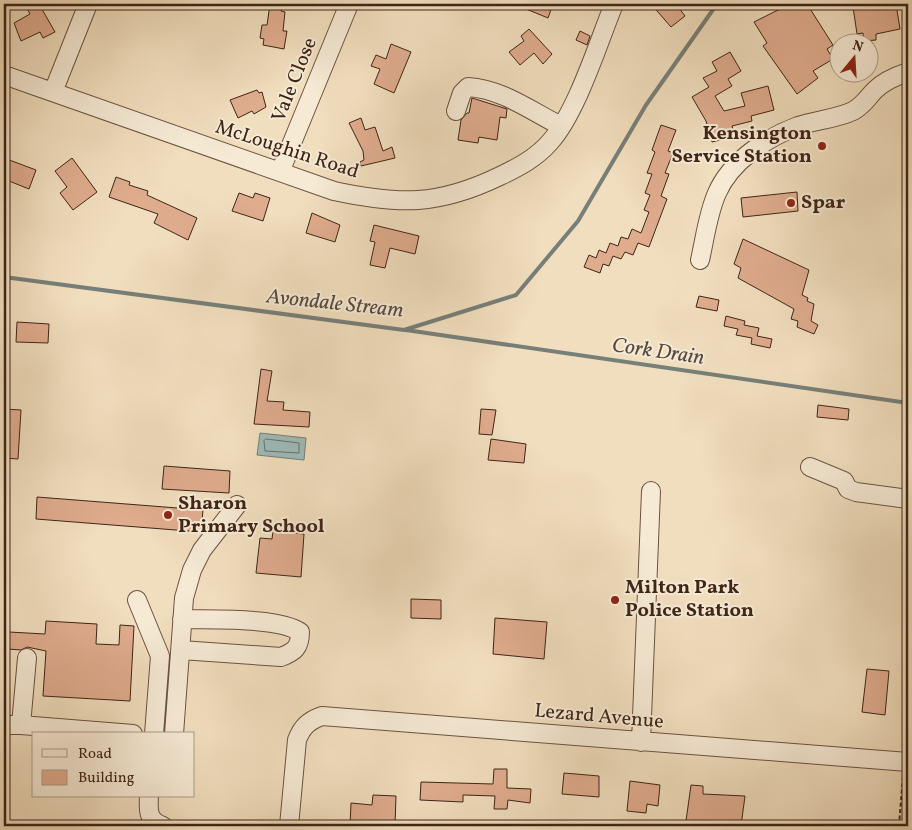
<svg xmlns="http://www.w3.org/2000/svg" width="912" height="830" viewBox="0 0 912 830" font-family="Vollkorn,serif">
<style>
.water{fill:#9dbbba;stroke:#777f79}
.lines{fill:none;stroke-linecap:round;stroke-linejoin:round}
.shore{stroke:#6e7068;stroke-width:1}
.stream{stroke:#777f79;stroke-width:4}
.building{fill:#dfac8e;stroke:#3f2517}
.minor-casing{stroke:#6c5341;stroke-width:20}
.path{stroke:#3f2517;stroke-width:2;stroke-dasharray:4 2.5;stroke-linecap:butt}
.minor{stroke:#f6ead5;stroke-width:18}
.poi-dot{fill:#8f2418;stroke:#f6ead5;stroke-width:2}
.labels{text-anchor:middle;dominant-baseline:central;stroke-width:4;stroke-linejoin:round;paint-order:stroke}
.street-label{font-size:20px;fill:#3f2517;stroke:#f6ead5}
.poi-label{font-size:20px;font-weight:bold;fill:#3f2517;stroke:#f6ead5;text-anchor:start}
.water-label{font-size:21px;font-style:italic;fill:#564a40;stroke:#f6ead5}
</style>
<rect width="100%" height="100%" fill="#f1debe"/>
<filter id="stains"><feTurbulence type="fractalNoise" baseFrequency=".004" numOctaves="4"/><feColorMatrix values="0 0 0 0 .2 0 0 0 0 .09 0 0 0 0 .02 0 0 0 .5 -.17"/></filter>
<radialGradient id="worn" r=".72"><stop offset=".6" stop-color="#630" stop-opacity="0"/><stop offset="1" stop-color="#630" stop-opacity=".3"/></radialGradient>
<!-- water -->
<path class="water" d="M 260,433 L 306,438 L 304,460 L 257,455 Z"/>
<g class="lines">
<!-- shore -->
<path class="shore" d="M 266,439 L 299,443 L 299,453 L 265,451 L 264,441 Z"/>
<!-- stream -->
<path class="stream" d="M 4,277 L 404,330 L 516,295 L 578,221 L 646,105 L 717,4
M 406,330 L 908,403"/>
</g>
<!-- building -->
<path class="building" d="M 25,4 L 39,4 L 55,32 L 43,38 L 40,32 L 21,41 L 14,23 L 30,14 Z
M 270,4 L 282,4 L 281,11 L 285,12 L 283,31 L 287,31 L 284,49 L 263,45 L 264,39 L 260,38 L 262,25 L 267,25 Z
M 514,4 L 553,4 L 548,18 Z
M 651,4 L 676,4 L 685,16 L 671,27 Z
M 776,4 L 807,4 L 833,45 L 827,49 L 833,59 L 813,71 L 818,78 L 797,94 L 763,46 L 767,43 L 754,22 L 780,9 Z
M 875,4 L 896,4 L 900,29 L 876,34 L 876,40 L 864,41 L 863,33 L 857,34 L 853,7 Z
M 529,29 L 552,54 L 543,64 L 534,53 L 520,65 L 509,52 L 524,41 L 521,36 Z
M 580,31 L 590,36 L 587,45 L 576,40 Z
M 391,44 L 411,52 L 394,93 L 374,84 L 380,69 L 371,66 L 376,55 L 386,59 Z
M 730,52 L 741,71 L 728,79 L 732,86 L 715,96 L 724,111 L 745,106 L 741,93 L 768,86 L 774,110 L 751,116 L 752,121 L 732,126 L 735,136 L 712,142 L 706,121 L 692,97 L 709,87 L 703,78 L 717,71 L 712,62 Z
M 257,90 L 259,93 L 262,92 L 266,107 L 254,114 L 252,111 L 238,118 L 230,100 Z
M 472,98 L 507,109 L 506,118 L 500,117 L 497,140 L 479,137 L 478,143 L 458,140 L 461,120 L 467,113 L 469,113 Z
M 361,118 L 365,130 L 375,127 L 383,151 L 392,147 L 395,158 L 361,166 L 360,162 L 364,160 L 363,151 L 349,123 Z
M 661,125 L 676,130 L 668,151 L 673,153 L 665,173 L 669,174 L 661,196 L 667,199 L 649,247 L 638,243 L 633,255 L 625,252 L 621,259 L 613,256 L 609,266 L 603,264 L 600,273 L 584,267 L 589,255 L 596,258 L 599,250 L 606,253 L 610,243 L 618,246 L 621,237 L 628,239 L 632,229 L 641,233 L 649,212 L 644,210 L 650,195 L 645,193 L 652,174 L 647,173 L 655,152 L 652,150 Z
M 4,158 L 36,170 L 29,189 L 4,179 Z
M 72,158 L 97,192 L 73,210 L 60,193 L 67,187 L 55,171 Z
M 116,177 L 130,182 L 129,185 L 148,191 L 147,195 L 197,218 L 188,240 L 154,223 L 158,214 L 109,197 Z
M 797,192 L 798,211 L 743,217 L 741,198 Z
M 239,193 L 253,198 L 255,193 L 270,198 L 263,221 L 232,211 Z
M 312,213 L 340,225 L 335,242 L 306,233 Z
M 374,225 L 419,236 L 415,254 L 390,248 L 385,268 L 370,265 L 375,242 L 370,241 Z
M 743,239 L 809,270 L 802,295 L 808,298 L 807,301 L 814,304 L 811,321 L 818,325 L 814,334 L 797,327 L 798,321 L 791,319 L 794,309 L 738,278 L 741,268 L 734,264 Z
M 699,296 L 719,300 L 717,311 L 696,307 Z
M 726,316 L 745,321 L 744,325 L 759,328 L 757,336 L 772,339 L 770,348 L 751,344 L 752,338 L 736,335 L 738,329 L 724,326 Z
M 17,322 L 49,324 L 48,343 L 16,342 Z
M 261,369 L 272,371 L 267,401 L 284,402 L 283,410 L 310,412 L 309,427 L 254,424 Z
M 818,405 L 849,409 L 848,420 L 817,417 Z
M 4,409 L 21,410 L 18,459 L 4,458 Z
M 481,409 L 496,410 L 492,435 L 479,434 Z
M 491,439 L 526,444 L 524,463 L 488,460 Z
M 164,466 L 230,471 L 229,493 L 162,489 Z
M 37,497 L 203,510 L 201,532 L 36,519 Z
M 273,531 L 304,534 L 301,577 L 256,573 L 260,538 L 272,539 Z
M 411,599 L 441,600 L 441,619 L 411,618 Z
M 495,618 L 547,622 L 544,659 L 493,654 Z
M 46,621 L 97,624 L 96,644 L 119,645 L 120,625 L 134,626 L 130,701 L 43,696 L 46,651 L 27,647 L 21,650 L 8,649 L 9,632 L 45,634 Z
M 867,669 L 889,671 L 885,715 L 862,712 Z
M 494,769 L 507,769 L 507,788 L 531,789 L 530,803 L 508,800 L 507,809 L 494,809 L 495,796 L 463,795 L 463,802 L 420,800 L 421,782 L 493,784 Z
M 564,773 L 599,776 L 599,797 L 562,794 Z
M 630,781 L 660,785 L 658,806 L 647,804 L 646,813 L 627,811 Z
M 691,785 L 703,786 L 703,794 L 745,796 L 741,826 L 722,826 L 722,824 L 686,821 Z
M 373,795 L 396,796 L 395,826 L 350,826 L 351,803 L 372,805 Z"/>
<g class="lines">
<defs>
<path id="minor" d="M 4,75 L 334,191 C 399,205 438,206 500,176 C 519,167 536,158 550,142 C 577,112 598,43 614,4
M 53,92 L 88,4
M 456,111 L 462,93 L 468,87 C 502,89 531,111 561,126
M 280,172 L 349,4
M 700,260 C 705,238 708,213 717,193 C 731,161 766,138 798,126 C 816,120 836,119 853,111 C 864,105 867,98 875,90 C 884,81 896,76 908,72
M 810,467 L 844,481 L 848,489 L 856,492 L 908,499
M 137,600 L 160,656 L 154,734
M 181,650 L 281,657 C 294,652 300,648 300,632 C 279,617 210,620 182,619
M 27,658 L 21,725 L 133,734
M 4,725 L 21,725
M 174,734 L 184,598 L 192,570 L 202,550 L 237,505
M 641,742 L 651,491
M 149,796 C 148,811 148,821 163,826
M 289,826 L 297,740 C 302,727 308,721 322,716 L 908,762"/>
</defs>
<!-- minor casing -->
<use href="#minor" class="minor-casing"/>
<!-- path -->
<path class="path" d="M 904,747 L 908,689
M 899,826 L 903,776"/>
<!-- minor -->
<use href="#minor" class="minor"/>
</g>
<!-- markers -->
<g class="poi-dot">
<circle cx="822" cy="146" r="5"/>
<circle cx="791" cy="203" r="5"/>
<circle cx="168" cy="515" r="5"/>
<circle cx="615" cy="600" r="5"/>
</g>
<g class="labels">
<!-- street labels -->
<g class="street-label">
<text transform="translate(295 80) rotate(-68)">Vale Close</text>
<text transform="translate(287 150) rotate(18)">McLoughin Road</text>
<text transform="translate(599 717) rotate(5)">Lezard Avenue</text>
</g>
<!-- poi labels -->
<g class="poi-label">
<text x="812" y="134" text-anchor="end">Kensington<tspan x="812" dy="23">Service Station</tspan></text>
<text x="801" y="203">Spar</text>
<text x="178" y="504">Sharon<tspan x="178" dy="23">Primary School</tspan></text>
<text x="625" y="588">Milton Park<tspan x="625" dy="23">Police Station</tspan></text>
</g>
<!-- water labels -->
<g class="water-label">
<text transform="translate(335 304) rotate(6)">Avondale Stream</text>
<text transform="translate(658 352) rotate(8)">Cork Drain</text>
</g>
</g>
<!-- margin -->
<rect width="912" height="830" fill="none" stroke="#f1debe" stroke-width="20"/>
<rect x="5" y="5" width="902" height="820" fill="none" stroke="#3f2517" stroke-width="2.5"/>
<rect x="10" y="10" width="892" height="810" fill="none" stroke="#3f2517"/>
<!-- legend -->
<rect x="32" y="732" width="162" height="65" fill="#f6ead5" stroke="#ad9b89"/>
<rect x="42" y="749" width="25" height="8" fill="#f6ead5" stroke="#ad9b89"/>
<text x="78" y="758" font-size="15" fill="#3f2517">Road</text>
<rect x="42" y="770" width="25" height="15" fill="#dfac8e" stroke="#ad9b89"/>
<text x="78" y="782" font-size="15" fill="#3f2517">Building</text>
<!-- north arrow -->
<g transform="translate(854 58) rotate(18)"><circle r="24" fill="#f6ead5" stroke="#ad9b89"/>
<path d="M0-4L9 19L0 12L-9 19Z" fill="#8f2418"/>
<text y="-8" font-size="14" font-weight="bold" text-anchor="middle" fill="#3f2517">N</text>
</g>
<rect width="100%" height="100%" filter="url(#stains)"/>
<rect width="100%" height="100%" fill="url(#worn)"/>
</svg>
